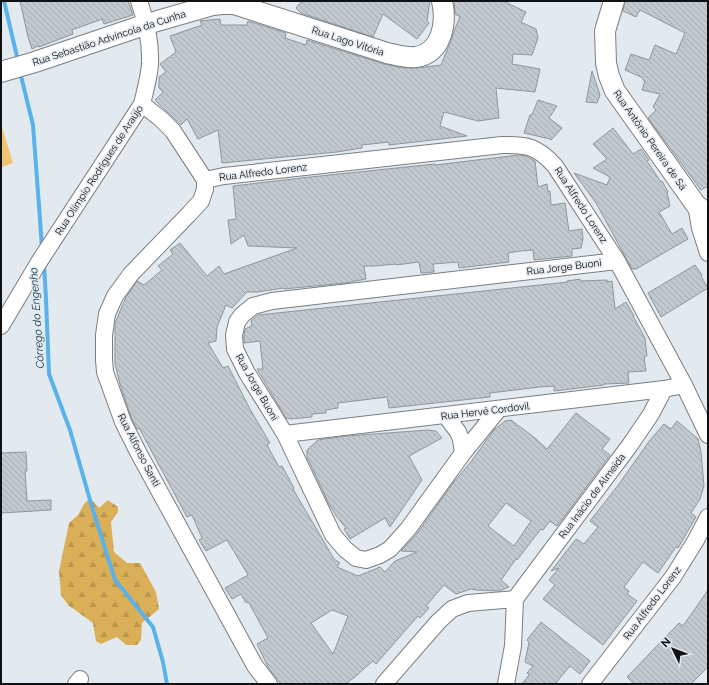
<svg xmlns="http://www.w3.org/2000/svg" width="709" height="685" viewBox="0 0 709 685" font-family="Raleway,sans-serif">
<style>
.forest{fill:url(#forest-firs)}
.park{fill:#efc46f}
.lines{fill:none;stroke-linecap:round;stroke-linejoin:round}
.stream{stroke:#5ab2ea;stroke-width:4}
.building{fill:url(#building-back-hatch);stroke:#90979b;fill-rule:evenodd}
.minor-casing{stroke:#797f84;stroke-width:18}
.tertiary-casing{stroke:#797f84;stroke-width:22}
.minor{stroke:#fff;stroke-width:16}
.tertiary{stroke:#fff;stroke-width:20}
.labels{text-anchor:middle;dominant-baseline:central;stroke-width:3;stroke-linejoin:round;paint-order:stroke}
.street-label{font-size:10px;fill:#0f1113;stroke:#e3eaef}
.water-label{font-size:11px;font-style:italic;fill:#0b3249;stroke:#e3eaef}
</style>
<defs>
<pattern id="forest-firs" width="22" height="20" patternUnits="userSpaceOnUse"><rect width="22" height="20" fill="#dbaf58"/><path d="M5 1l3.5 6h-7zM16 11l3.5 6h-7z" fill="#bb964c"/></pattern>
<pattern id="building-back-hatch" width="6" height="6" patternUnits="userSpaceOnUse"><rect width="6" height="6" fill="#c2c9ce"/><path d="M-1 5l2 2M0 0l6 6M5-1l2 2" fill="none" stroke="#a6acb0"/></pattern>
</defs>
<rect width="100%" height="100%" fill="#e3eaef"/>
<!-- forest -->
<path class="forest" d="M 90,498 L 99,508 L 108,500 L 118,507 L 118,512 L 111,522 L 114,552 L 127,563 L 140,563 L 156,592 L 159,609 L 142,623 L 141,640 L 137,645 L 126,645 L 117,637 L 101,644 L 96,641 L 93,623 L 68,605 L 61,595 L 59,571 L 69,523 L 78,515 L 84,504 Z"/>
<!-- park -->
<path class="park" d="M 1,124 L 13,163 L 1,167 Z"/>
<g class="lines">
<!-- stream -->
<path class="stream" d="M 4,1 L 18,61
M 20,72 L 33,125 L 42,247
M 44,264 L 46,299 L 49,374 L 70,430 L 92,507 L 115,580 L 153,627 L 163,662 L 167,684"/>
</g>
<!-- building -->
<path class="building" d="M 20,1 L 128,1 L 133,15 L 104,24 L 102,19 L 72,30 L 73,34 L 39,47 L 38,46 L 32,49 L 28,37 Z
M 302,1 L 430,1 L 427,21 L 429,23 L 417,39 L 383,14 L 373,37 L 301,13 L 296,8 Z
M 454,1 L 503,1 L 526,12 L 521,22 L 536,29 L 538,38 L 532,55 L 513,54 L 512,64 L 540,69 L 535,92 L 496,88 L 499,118 L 478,121 L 444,112 L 440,126 L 467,136 L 389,145 L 389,142 L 362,145 L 362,148 L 337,152 L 222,163 L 218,130 L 198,139 L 187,119 L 181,125 L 155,100 L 163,92 L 159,88 L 159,77 L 166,72 L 160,64 L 176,52 L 170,36 L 202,25 L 200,21 L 220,19 L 221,25 L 247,25 L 248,21 L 286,33 L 285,38 L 306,45 L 307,40 L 384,64 L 403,68 L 417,68 L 441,65 L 452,38 L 454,31 L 460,17 L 455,14 Z
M 625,1 L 708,1 L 708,186 L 701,190 L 648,118 L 656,110 L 653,107 L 660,94 L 642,90 L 645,81 L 643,80 L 643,78 L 625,70 L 631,54 L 649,60 L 655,45 L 676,54 L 685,33 L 640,10 L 636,17 L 623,11 Z
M 592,71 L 600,95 L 597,103 L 586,102 Z
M 538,100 L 557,106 L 549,118 L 562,128 L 551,140 L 550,139 L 524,133 L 530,115 L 532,115 Z
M 613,128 L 633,154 L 641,149 L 649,160 L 647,161 L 661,182 L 662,181 L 668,192 L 667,193 L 670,206 L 659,212 L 672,234 L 682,228 L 688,239 L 636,269 L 632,269 L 596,203 L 574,173 L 607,185 L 610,177 L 593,168 L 607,159 L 593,144 Z
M 519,155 L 526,156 L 535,161 L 538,187 L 547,184 L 548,192 L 550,191 L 551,205 L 565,203 L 569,231 L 582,229 L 583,239 L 581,248 L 572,249 L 572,256 L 534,260 L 533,250 L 520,251 L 508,253 L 509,262 L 459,268 L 458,262 L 433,264 L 434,272 L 421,273 L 419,262 L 396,265 L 396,264 L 375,266 L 364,266 L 366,279 L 345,283 L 284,289 L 284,288 L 257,292 L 247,292 L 232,308 L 226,305 L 217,327 L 216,341 L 208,343 L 223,368 L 228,366 L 251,411 L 270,443 L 267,445 L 279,467 L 282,466 L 294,488 L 293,489 L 334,559 L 340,563 L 337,567 L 358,576 L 380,567 L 385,572 L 395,561 L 417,552 L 401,551 L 416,535 L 453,483 L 470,463 L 494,430 L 505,421 L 511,420 L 535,438 L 547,449 L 576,413 L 610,439 L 602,449 L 610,455 L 567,513 L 557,526 L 550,521 L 543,530 L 541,529 L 517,560 L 516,559 L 501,580 L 509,587 L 499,591 L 476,590 L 471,589 L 456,594 L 444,585 L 426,606 L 429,608 L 420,618 L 418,616 L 376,664 L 373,661 L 367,666 L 355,677 L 345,684 L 281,684 L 269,669 L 257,644 L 268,638 L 249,603 L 248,602 L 246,603 L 241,594 L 232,599 L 225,588 L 248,575 L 227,540 L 206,551 L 199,540 L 202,538 L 192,515 L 187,517 L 139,428 L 137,429 L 131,417 L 120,384 L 115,364 L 115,323 L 126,297 L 137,281 L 144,285 L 162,270 L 158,266 L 173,254 L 170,250 L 180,243 L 207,276 L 219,266 L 224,274 L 297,248 L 248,246 L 244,235 L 231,244 L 228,220 L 236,219 L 233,186 L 301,178 L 435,164 L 435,165 L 460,162 ZM 506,503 L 531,521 L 514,546 L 488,526 ZM 332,610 L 348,616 L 333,654 L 311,623 Z
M 695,265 L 702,275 L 701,276 L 708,288 L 661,317 L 648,293 Z
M 580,279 L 580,281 L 607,280 L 607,282 L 612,281 L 615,309 L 626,302 L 634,316 L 633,316 L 645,338 L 647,356 L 644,357 L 646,371 L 628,372 L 629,383 L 604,384 L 604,385 L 554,391 L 554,386 L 540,387 L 490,393 L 490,397 L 389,408 L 387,397 L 338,403 L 338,408 L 326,410 L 326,413 L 312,414 L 312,417 L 291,419 L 286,418 L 257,369 L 263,369 L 260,341 L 244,343 L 244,336 L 245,329 L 252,326 L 251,321 L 258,315 L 568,282 L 567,281 Z
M 677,421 L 698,439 L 701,452 L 704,486 L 700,499 L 691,513 L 696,517 L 678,548 L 676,547 L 658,573 L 643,562 L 624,587 L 629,591 L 627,594 L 637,601 L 603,645 L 543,599 L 555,585 L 549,580 L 559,568 L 551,571 L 576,539 L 584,544 L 598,527 L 590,521 L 619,484 L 650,440 L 664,424 L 671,429 Z
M 428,430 L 436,431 L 442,438 L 409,456 L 422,480 L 390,527 L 385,518 L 350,539 L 344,529 L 346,528 L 337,517 L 329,504 L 307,457 L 307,450 L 318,440 L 347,436 Z
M 26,452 L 27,471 L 25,471 L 27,501 L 51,500 L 51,510 L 1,513 L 1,453 Z
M 708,590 L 708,667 L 691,684 L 634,684 L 627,677 L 679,623 L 683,626 Z
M 541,622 L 590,661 L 580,674 L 570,666 L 555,684 L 522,684 L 529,675 L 527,673 L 533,666 L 525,662 L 529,642 L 527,640 Z"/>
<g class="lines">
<defs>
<path id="minor" d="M 142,104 L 161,119 L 173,131 L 205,180 L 205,189 L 201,201 L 189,214 L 131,274 L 115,296 L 107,314 L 104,335 L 104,360 L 105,372 L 123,422 L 138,452 L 255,666 L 269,684
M 205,180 L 224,176 L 502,145 C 528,145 537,146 555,166 L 617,261 L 684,385 L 708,435
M 696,205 L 700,228 L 708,253
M 1,326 L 39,262 L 142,104 C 145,91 149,78 150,64 C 151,43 146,21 139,1
M 498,410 L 463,453 L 408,529 L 390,549 L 380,555 L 366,560 L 356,558 L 345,549 L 333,535 L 285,434 L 247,373 L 235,349 L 234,335 L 237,322 L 242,315 L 253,306 L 272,301 L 617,261
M 446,416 L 458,432 L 461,439 L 463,453
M 285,434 L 664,389 L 684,385
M 515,599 L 630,445 L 651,414 L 664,389
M 76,684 L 80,679
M 384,684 L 438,622 L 452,609 L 468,603 L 515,599 L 513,646 L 506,684
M 590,684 L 673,577 L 696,540 L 708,517"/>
<path id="tertiary" d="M 614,1 L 605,31 L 606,63 L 609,76 L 615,91 L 696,205 L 708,214
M 1,72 L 35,62 L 147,24 L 213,5 L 222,4 L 234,4 L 387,53 C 396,55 406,58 416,57 C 442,53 447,23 442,1"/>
</defs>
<!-- minor casing -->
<use href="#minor" class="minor-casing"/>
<!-- tertiary casing -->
<use href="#tertiary" class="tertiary-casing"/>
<!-- minor -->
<use href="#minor" class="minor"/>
<!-- tertiary -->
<use href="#tertiary" class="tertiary"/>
</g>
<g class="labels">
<!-- street labels -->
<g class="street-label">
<text transform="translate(109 38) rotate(-18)">Rua Sebastião Advíncola da Cunha</text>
<text transform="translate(348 41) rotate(18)">Rua Lago Vitória</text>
<text transform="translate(650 140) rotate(55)">Rua Antônio Pereira de Sá</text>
<text transform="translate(99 170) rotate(-57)">Rua Olímpio Rodrigues de Araújo</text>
<text transform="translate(263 172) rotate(-7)">Rua Alfredo Lorenz</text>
<text transform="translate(581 205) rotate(57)">Rua Alfredo Lorenz</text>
<text transform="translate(564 267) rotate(-7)">Rua Jorge Buoni</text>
<text transform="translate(257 387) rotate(60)">Rua Jorge Buoni</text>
<text transform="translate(485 411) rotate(-7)">Rua Hervé Cordovil</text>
<text transform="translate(139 450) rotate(63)">Rua Alfonso Santi</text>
<text transform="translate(592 496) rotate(-53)">Rua Inácio de Almeida</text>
<text transform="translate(652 603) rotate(-53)">Rua Alfredo Lorenz</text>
</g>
<!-- water labels -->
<g class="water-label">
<text transform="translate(37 318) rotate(-94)">Córrego do Engenho</text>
</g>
</g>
<!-- border -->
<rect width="709" height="685" fill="none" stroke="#0f1113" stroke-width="4"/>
<!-- north arrow -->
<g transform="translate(673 649) rotate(313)" stroke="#e3eaef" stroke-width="3" paint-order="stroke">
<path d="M0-3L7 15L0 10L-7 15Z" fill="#0f1113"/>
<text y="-6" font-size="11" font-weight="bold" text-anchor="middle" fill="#0f1113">N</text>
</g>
</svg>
